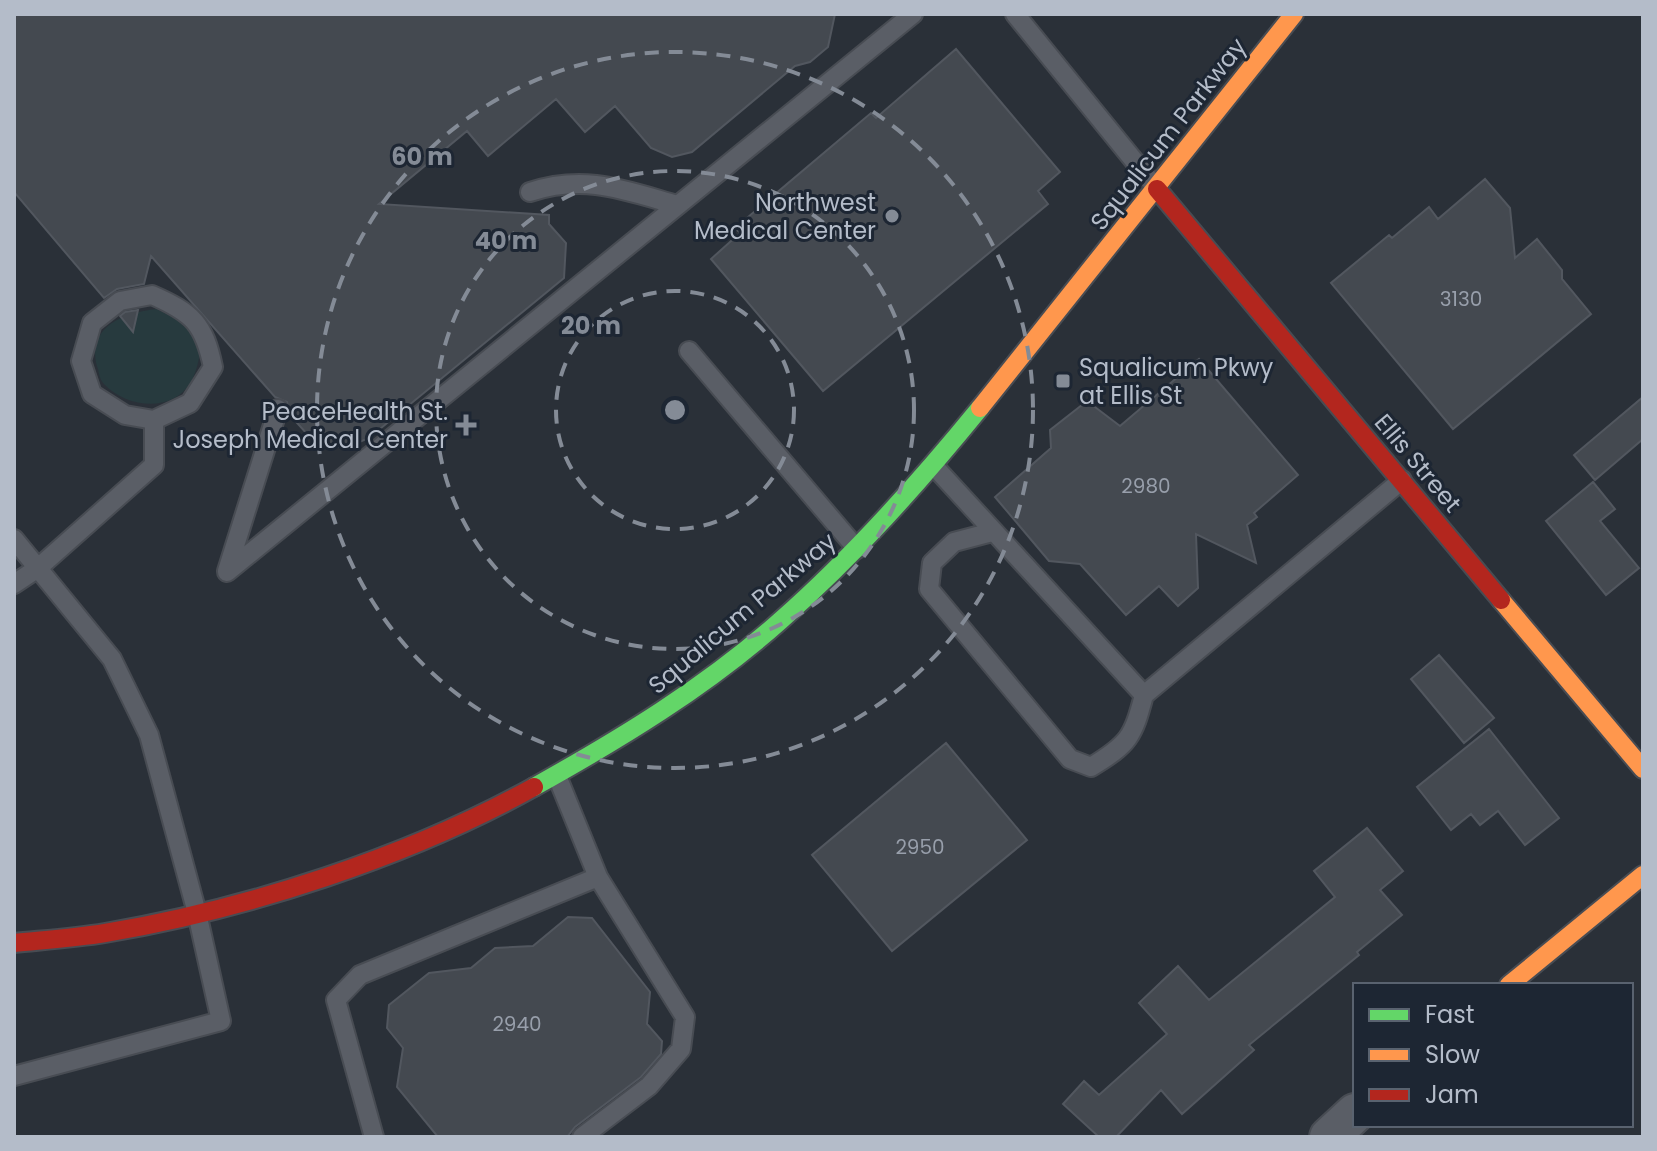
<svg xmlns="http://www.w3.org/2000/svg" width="1657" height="1151" viewBox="0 0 1657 1151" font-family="Poppins,sans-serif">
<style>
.green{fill:#273a3e}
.building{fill:#444950;stroke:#52575f;stroke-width:2}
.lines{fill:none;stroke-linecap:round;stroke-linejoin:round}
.lane-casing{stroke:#484c53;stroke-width:22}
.street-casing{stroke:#484c53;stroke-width:42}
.fast-casing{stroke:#484c53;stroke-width:22}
.slow-casing{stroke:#484c53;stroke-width:22}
.jam-casing{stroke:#484c53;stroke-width:22}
.lane{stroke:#5a5e66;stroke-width:18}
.street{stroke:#5a5e66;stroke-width:38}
.fast{stroke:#63d668;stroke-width:18}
.slow{stroke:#ff974d;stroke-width:18}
.jam{stroke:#b3261e;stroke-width:18}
.ring{fill:none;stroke:#848b96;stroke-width:4;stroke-dasharray:14 10}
.poi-dot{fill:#848b96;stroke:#1d2633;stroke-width:3}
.labels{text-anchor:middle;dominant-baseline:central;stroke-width:6;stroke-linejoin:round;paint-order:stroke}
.number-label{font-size:20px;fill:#989fab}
.street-label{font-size:24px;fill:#b4bcc9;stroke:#1d2633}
.poi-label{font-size:24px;fill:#b4bcc9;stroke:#1d2633;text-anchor:end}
.centre{fill:#848b96;stroke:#1d2633;stroke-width:4}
.ring-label{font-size:24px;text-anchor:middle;font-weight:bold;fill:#848b96;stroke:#1d2633;stroke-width:6;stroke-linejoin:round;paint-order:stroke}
</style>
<rect width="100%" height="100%" fill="#2a3038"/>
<!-- green -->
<path class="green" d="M 156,309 C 176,317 189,328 201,347 C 199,359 197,371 191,382 C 173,413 127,408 105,385 C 100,381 99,374 98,369 C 85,327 123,313 156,309 Z"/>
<!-- building -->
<path class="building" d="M 14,14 L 835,14 L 828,47 L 810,62 L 795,66 L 692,152 L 672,157 L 651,148 L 615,106 L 585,132 L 556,99 L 488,156 L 467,131 L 379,204 L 549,215 L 549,224 L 566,243 L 564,278 L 369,438 L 350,446 L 337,447 L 324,444 L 307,434 L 289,414 L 287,402 L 275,397 L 151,256 L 144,284 L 117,289 L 104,298 L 14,192 Z
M 956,49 L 1060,172 L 1038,191 L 1048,204 L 823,391 L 711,259 L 740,233 L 735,228 L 871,113 L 876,118 Z
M 1485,179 L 1510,208 L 1515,258 L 1537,239 L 1562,270 L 1562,279 L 1591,314 L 1453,429 L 1331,283 L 1389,235 L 1392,238 L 1429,207 L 1438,219 Z
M 138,310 L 133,332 L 120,316 L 125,312 Z
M 1199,359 L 1298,475 L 1254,513 L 1257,517 L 1247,525 L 1256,563 L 1196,534 L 1198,588 L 1178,606 L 1159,586 L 1126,615 L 1080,564 L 1049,561 L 995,497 L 1051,448 L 1050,430 L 1087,401 L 1120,426 Z
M 1643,397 L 1643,439 L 1595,480 L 1574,455 Z
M 1593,482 L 1615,509 L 1600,521 L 1639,568 L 1606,595 L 1546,521 Z
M 1439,655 L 1494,718 L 1464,743 L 1411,679 Z
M 1489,729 L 1559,818 L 1525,845 L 1498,811 L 1480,825 L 1471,814 L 1451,830 L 1417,787 Z
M 946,743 L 1027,840 L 892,951 L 812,855 Z
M 1367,828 L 1403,871 L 1380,890 L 1402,915 L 1357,952 L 1359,955 L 1249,1045 L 1254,1050 L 1182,1114 L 1161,1090 L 1116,1137 L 1099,1137 L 1063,1104 L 1084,1081 L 1099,1095 L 1167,1034 L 1139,1003 L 1178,966 L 1209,1000 L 1335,897 L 1314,871 Z
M 568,917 L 592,918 L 650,992 L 647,1024 L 662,1041 L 661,1054 L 641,1077 L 575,1127 L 567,1137 L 438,1137 L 397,1087 L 403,1048 L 387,1028 L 389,1005 L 429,973 L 471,968 L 495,948 L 533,946 Z"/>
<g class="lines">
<defs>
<path id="lane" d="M 1015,14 L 1157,189
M 530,192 C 585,174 624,190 677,205
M 152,295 C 193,313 204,324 213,367 L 190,403 L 154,420 L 125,415 L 92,394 L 81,361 L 92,323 L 120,301 Z
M 689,351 L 857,549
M 933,465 L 1144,695 L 1402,480
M 992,532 L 954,542 L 932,563 L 929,589 L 1070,759 L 1091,767 C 1129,744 1133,737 1144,695
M 14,539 L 112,659 L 149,735 L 197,913 L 221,1021 L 14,1076
M 227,571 L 278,409
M 227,572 L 913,14
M 14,584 L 38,568 L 154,465 L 154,420
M 557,776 L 598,877 L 685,1017 L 681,1049 L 649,1086 L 582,1137
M 374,1137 L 336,1000 L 360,975 L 598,877"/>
<path id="street" d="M 1329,1137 L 1355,1113"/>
<path id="fast" d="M 534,787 C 620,739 706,687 780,621 C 854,556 918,484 980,408"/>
<path id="slow" d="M 980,408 L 1294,14
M 1501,600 L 1643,769
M 1509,985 L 1643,875"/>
<path id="jam" d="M 1157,189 L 1501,600
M 14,943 C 44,940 75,938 105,933 C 247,909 408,857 534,787"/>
</defs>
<!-- lane casing -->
<use href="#lane" class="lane-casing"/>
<!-- street casing -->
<use href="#street" class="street-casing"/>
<!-- fast casing -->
<use href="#fast" class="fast-casing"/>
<!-- slow casing -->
<use href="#slow" class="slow-casing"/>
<!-- jam casing -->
<use href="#jam" class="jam-casing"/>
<!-- lane -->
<use href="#lane" class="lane"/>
<!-- street -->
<use href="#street" class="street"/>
<!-- fast -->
<use href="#fast" class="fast"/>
<!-- slow -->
<use href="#slow" class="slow"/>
<!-- jam -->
<use href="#jam" class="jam"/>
</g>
<!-- distance rings -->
<g class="ring">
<circle cx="675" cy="410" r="119"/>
<circle cx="675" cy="410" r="239"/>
<circle cx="675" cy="410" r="358"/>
</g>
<!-- markers -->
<g class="poi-dot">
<circle cx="892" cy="216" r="8"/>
<rect x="1055" y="373" width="16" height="16" rx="4"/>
<path d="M462 413h8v8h8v8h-8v8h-8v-8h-8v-8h8z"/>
</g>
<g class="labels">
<!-- number labels -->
<g class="number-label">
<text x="1461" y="299">3130</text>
<text x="1146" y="486">2980</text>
<text x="920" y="847">2950</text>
<text x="517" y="1024">2940</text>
</g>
<!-- street labels -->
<g class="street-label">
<text transform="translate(1168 134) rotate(-52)">Squalicum Parkway</text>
<text transform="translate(1418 463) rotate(50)">Ellis Street</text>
<text transform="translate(742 613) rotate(-40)">Squalicum Parkway</text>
</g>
<!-- poi labels -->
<g class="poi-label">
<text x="876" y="202">Northwest<tspan x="876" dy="28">Medical Center</tspan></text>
<text x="1079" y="367" text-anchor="start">Squalicum Pkwy<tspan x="1079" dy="28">at Ellis St</tspan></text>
<text x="448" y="411">PeaceHealth St.<tspan x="448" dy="28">Joseph Medical Center</tspan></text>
</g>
</g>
<circle cx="675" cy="410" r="12" class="centre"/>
<g class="ring-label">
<text x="422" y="165">60 m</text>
<text x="506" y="249">40 m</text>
<text x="591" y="334">20 m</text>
</g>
<!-- border -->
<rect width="1657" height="1151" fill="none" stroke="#b4bcc9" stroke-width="32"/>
<!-- legend -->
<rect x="1353" y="983" width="280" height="144" fill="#1d2633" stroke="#59626f" stroke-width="2"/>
<rect x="1369" y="1009" width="40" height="12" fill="#63d668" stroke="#59626f" stroke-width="2"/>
<text x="1425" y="1023" font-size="24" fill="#b4bcc9">Fast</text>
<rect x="1369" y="1049" width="40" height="12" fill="#ff974d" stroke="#59626f" stroke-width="2"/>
<text x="1425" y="1063" font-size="24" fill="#b4bcc9">Slow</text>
<rect x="1369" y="1089" width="40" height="12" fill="#b3261e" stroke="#59626f" stroke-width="2"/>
<text x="1425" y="1103" font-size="24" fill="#b4bcc9">Jam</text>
</svg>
